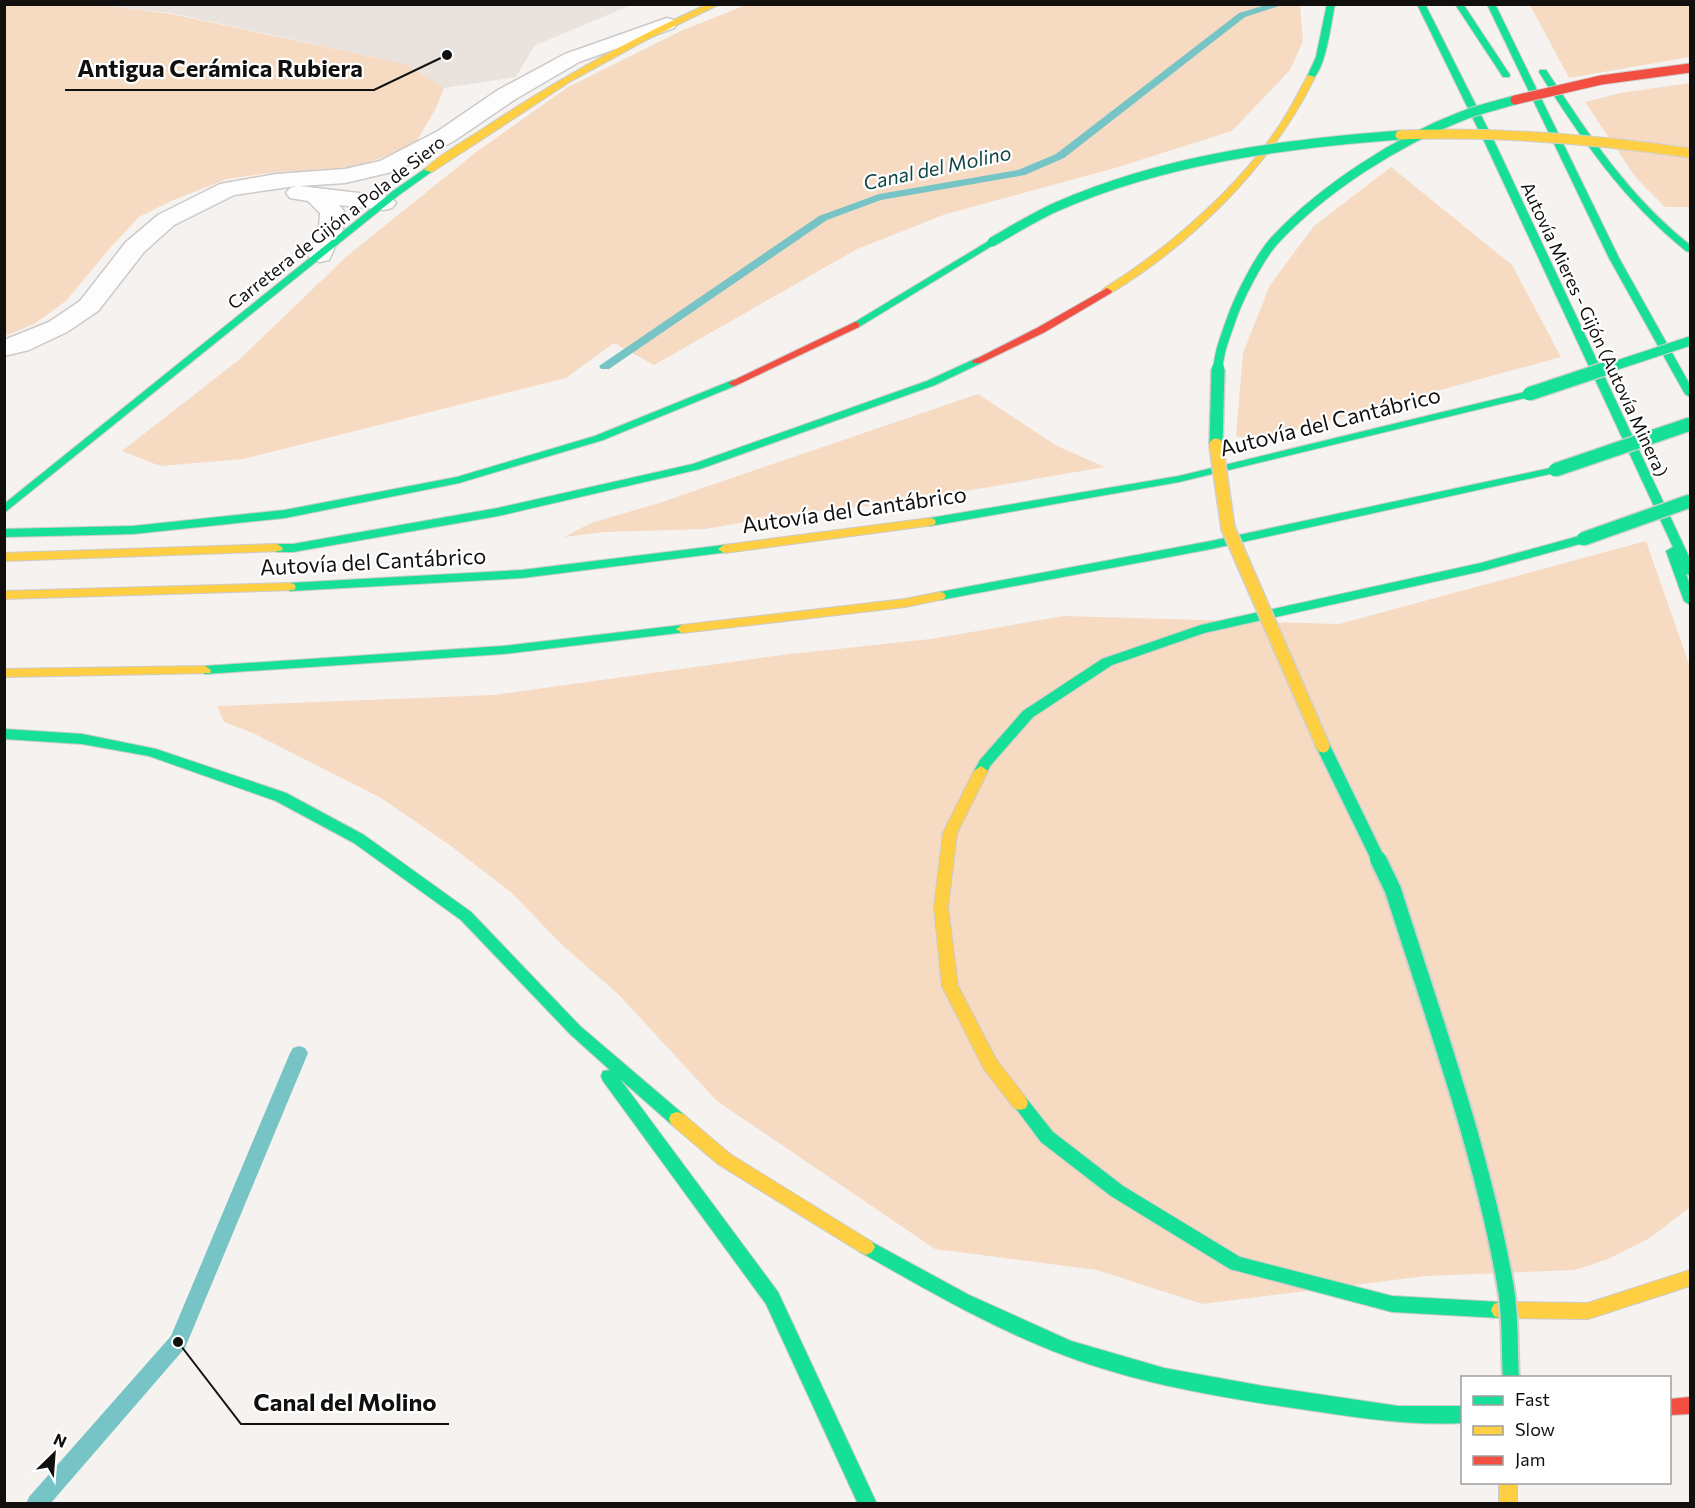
<svg xmlns="http://www.w3.org/2000/svg" width="1695" height="1508" viewBox="0 0 1695 1508" font-family="Commissioner,sans-serif">
<style>
.built{fill:#eae2dc}
.green{fill:#f6dbc2}
.lines{fill:none;stroke-linecap:round;stroke-linejoin:round}
.stream{fill:#76c4c5;fill-rule:evenodd}
.street-casing{stroke:#cccac8;stroke-width:3}
.fast-casing{stroke:#cccac8;stroke-width:2}
.slow-casing{stroke:#cccac8;stroke-width:2}
.jam-casing{stroke:#cccac8;stroke-width:2}
.street{fill:#fefdfd;fill-rule:evenodd}
.fast{fill:#16e098;fill-rule:evenodd}
.slow{fill:#ffcf43;fill-rule:evenodd}
.jam{fill:#f24e42;fill-rule:evenodd}
.fast-bridge-far2-casing{stroke:#d0cfce;stroke-width:11;stroke-linecap:butt}
.fast-bridge-far1-casing{stroke:#d0cfce;stroke-width:16;stroke-linecap:butt}
.fast-bridge-casing{stroke:#d0cfce;stroke-width:20;stroke-linecap:butt}
.slow-bridge-far1-casing{stroke:#d0cfce;stroke-width:11;stroke-linecap:butt}
.slow-bridge-casing{stroke:#d0cfce;stroke-width:16;stroke-linecap:butt}
.jam-bridge-casing{stroke:#d0cfce;stroke-width:11;stroke-linecap:butt}
.fast-bridge-far2{stroke:#16e098;stroke-width:9}
.fast-bridge-far1{stroke:#16e098;stroke-width:13}
.fast-bridge{stroke:#16e098;stroke-width:16}
.slow-bridge-far1{stroke:#ffcf43;stroke-width:9}
.slow-bridge{stroke:#ffcf43;stroke-width:13}
.jam-bridge{stroke:#f24e42;stroke-width:9}
.labels{text-anchor:middle;dominant-baseline:central;stroke-width:4.5;stroke-linejoin:round;paint-order:stroke}
.far-street-label{font-size:18px;fill:#11100e;stroke:#fff}
.far-water-label{font-size:20px;font-style:italic;fill:#144;stroke:#fff}
.street-label{font-size:22px;fill:#11100e;stroke:#fff}
.leader{fill:none;stroke:#11100e;stroke-width:2}
.callout-dot{fill:#11100e;stroke:#fff;stroke-width:2}
.callout-label{font-size:24px;text-anchor:middle;font-weight:bold;fill:#11100e;stroke:#fff;stroke-width:4.5;stroke-linejoin:round;paint-order:stroke}
</style>
<rect width="100%" height="100%" fill="#f5f2f0"/>
<!-- built -->
<path class="built" d="M 95,5 L 631,5 L 534,46 L 516,77 L 444,88 L 406,64 L 171,13 Z"/>
<!-- green -->
<path class="green" d="M 94,4 L 171,14 L 406,64 L 444,88 L 435,110 L 413,147 L 351,168 L 276,172 L 227,179 L 171,201 L 139,217 L 110,248 L 66,301 L 34,324 L 5,336 L 5,5 Z
M 746,5 L 1300,5 L 1303,41 L 1290,70 L 1232,131 L 1115,168 L 946,214 L 857,249 L 654,365 L 614,343 L 566,378 L 243,459 L 160,466 L 122,451 L 240,359 L 347,256 L 475,153 L 568,87 L 681,31 Z
M 1530,5 L 1690,5 L 1690,57 L 1569,78 Z
M 1690,83 L 1690,207 L 1665,207 L 1636,178 L 1585,102 L 1620,93 Z
M 1391,167 L 1512,265 L 1561,357 L 1258,440 L 1236,436 L 1243,353 L 1270,285 L 1314,226 Z
M 978,394 L 1057,446 L 1105,467 L 890,504 L 797,513 L 705,529 L 605,532 L 564,537 L 591,523 L 659,503 Z
M 1646,541 L 1690,667 L 1690,1207 L 1650,1238 L 1608,1259 L 1575,1270 L 1426,1276 L 1202,1304 L 1097,1270 L 935,1249 L 717,1101 L 619,995 L 560,943 L 512,893 L 451,846 L 381,798 L 253,733 L 224,722 L 217,706 L 493,695 L 790,654 L 931,639 L 1064,616 L 1339,624 Z"/>
<g class="lines">
<!-- stream -->
<path class="stream" d="M 1269,4 L 1279,6 L 1245,17 L 1064,158 L 1025,175 L 881,200 L 827,220 L 609,369 L 601,369 L 599,366 L 819,216 L 879,194 L 1018,170 L 1056,154 L 1239,13 Z
M 299,1046 L 305,1048 L 308,1053 L 185,1348 L 50,1504 L 26,1504 L 29,1497 L 171,1336 L 290,1053 L 293,1048 Z"/>
<defs>
<path id="street" d="M 667,18 L 674,20 L 677,24 L 674,28 L 579,62 L 514,100 L 454,141 L 396,171 L 345,183 L 300,186 L 384,196 L 392,198 L 396,203 L 392,208 L 384,210 L 339,205 L 344,211 L 343,229 L 329,260 L 320,262 L 311,260 L 308,255 L 319,229 L 320,213 L 308,201 L 290,198 L 286,193 L 290,188 L 296,186 L 234,195 L 174,225 L 144,252 L 98,311 L 67,332 L 29,350 L 4,356 L 4,340 L 49,322 L 80,301 L 126,242 L 158,215 L 220,184 L 276,174 L 345,169 L 380,161 L 438,131 L 498,90 L 565,54 Z"/>
<path id="fast" d="M 1327,4 L 1335,4 C 1331,22 1326,71 1311,80 L 1307,77 L 1316,57 Z
M 1417,4 L 1425,4 L 1496,145 L 1690,559 L 1690,575 L 1686,574 L 1690,585 L 1690,605 L 1684,601 L 1666,551 L 1673,547 L 1486,145 Z
M 1455,4 L 1463,4 L 1510,75 L 1509,77 L 1503,77 Z
M 1487,4 L 1495,4 L 1619,258 L 1690,385 L 1690,397 L 1685,394 L 1609,258 Z
M 1540,70 L 1546,70 C 1590,136 1627,195 1690,245 L 1690,252 L 1686,251 C 1623,200 1582,140 1539,72 Z
M 426,168 L 434,170 L 399,195 L 4,513 L 4,504 L 393,191 Z
M 992,239 L 995,240 L 995,244 L 859,327 L 851,327 L 850,325 Z
M 977,358 L 982,361 L 981,363 L 935,385 L 700,469 L 498,516 L 293,552 L 277,552 L 271,548 L 277,544 L 293,544 L 498,508 L 693,464 L 927,381 Z
M 733,380 L 738,383 L 737,385 L 603,440 L 459,483 L 285,518 L 133,534 L 4,537 L 4,529 L 133,526 L 285,510 L 457,477 L 595,436 Z
M 1529,391 L 1533,392 L 1533,396 L 1179,482 L 930,526 L 924,522 L 930,518 L 1179,476 Z
M 1555,467 L 1559,468 L 1559,472 L 1211,549 L 940,600 L 934,596 L 940,592 L 1211,541 Z
M 1583,535 L 1589,539 L 1587,542 L 1482,571 L 1204,633 L 1112,665 L 1033,717 L 990,766 L 986,774 L 981,776 L 974,771 L 980,760 L 1023,711 L 1102,659 L 1201,625 L 1481,563 Z
M 724,545 L 730,549 L 728,552 L 522,578 L 290,591 L 284,587 L 290,583 L 522,570 Z
M 682,625 L 686,626 L 688,629 L 686,632 L 503,654 L 205,674 L 199,670 L 205,666 L 503,646 Z
M 4,729 L 82,734 L 156,749 L 286,793 L 364,835 L 471,912 L 580,1026 L 683,1114 L 685,1119 L 683,1124 L 677,1126 L 671,1124 L 620,1079 L 778,1292 L 877,1504 L 858,1504 L 766,1304 L 603,1081 L 601,1076 L 603,1071 L 610,1070 L 570,1034 L 461,920 L 354,843 L 276,801 L 149,756 L 82,744 L 4,739 Z
M 1020,1096 L 1026,1098 L 1053,1132 L 1123,1186 L 1240,1257 L 1392,1296 L 1500,1302 L 1506,1304 L 1509,1310 L 1506,1316 L 1500,1318 L 1392,1312 L 1230,1269 L 1111,1196 L 1041,1142 L 1012,1103 L 1014,1098 Z
M 866,1239 L 969,1295 L 1071,1341 L 1164,1368 L 1263,1386 L 1398,1406 L 1462,1406 L 1462,1423 C 1407,1426 1355,1417 1300,1409 C 1223,1398 1140,1384 1066,1356 C 994,1329 927,1290 860,1252 L 857,1247 L 860,1242 Z"/>
<path id="slow" d="M 708,4 L 720,4 L 644,41 L 571,81 L 432,172 L 424,170 C 441,153 465,141 484,128 C 555,81 630,39 708,4 Z
M 1308,75 L 1315,77 C 1272,165 1194,242 1111,293 L 1103,293 L 1103,289 C 1167,250 1240,186 1281,123 C 1291,108 1299,91 1308,75 Z
M 930,518 L 934,519 L 936,522 L 934,525 L 724,553 L 718,549 L 724,545 Z
M 277,544 L 283,548 L 281,551 L 4,561 L 4,553 Z
M 290,583 L 294,584 L 296,587 L 294,590 L 4,599 L 4,591 Z
M 940,592 L 944,593 L 946,596 L 944,599 L 905,607 L 682,633 L 676,629 L 682,625 L 905,599 Z
M 205,666 L 211,670 L 210,673 L 4,677 L 4,669 Z
M 981,766 L 988,771 L 957,833 L 948,907 L 958,986 L 996,1059 L 1026,1098 L 1028,1103 L 1026,1108 L 1020,1110 L 1014,1108 L 984,1069 L 942,986 L 934,907 L 943,833 L 974,771 Z
M 677,1112 L 683,1114 L 730,1154 L 872,1242 L 875,1247 L 872,1252 L 866,1255 L 860,1252 L 718,1164 L 671,1124 L 669,1119 L 671,1114 Z
M 1690,1270 L 1690,1286 L 1588,1319 L 1500,1318 L 1494,1316 L 1491,1310 L 1494,1304 L 1500,1302 L 1588,1303 Z
M 1499,1482 L 1517,1482 L 1517,1504 L 1499,1504 Z"/>
<path id="jam" d="M 1107,288 L 1112,291 L 1111,293 L 1045,332 L 981,363 L 973,363 L 972,361 L 1037,328 Z
M 855,322 L 859,323 L 859,327 L 737,385 L 733,386 L 728,383 Z
M 1690,1397 L 1690,1414 L 1670,1415 L 1670,1399 Z"/>
</defs>
<!-- street casing -->
<use href="#street" class="street-casing"/>
<!-- fast casing -->
<use href="#fast" class="fast-casing"/>
<!-- slow casing -->
<use href="#slow" class="slow-casing"/>
<!-- jam casing -->
<use href="#jam" class="jam-casing"/>
<!-- street -->
<use href="#street" class="street"/>
<!-- fast -->
<use href="#fast" class="fast"/>
<!-- slow -->
<use href="#slow" class="slow"/>
<!-- jam -->
<use href="#jam" class="jam"/>
<defs>
<path id="fast-bridge-far2" d="M 992,242 C 1013,230 1034,217 1056,207 C 1165,159 1283,144 1400,135
M 1218,371 C 1218,354 1225,338 1230,323 C 1238,299 1259,257 1276,239 C 1324,188 1397,141 1462,116 C 1479,109 1498,105 1515,100
M 1599,371 L 1690,341"/>
<path id="fast-bridge-far1" d="M 1529,394 L 1604,369
M 1216,445 L 1218,369
M 1555,470 L 1690,424
M 1583,539 L 1690,501
M 1323,746 L 1379,861"/>
<path id="fast-bridge" d="M 1378,859 L 1393,890 C 1434,1019 1481,1149 1505,1283 C 1511,1313 1509,1347 1511,1378"/>
<path id="slow-bridge-far1" d="M 1400,135 C 1498,131 1593,139 1690,153"/>
<path id="slow-bridge" d="M 1216,445 L 1228,528 L 1323,746"/>
<path id="jam-bridge" d="M 1515,100 L 1601,80 L 1690,68"/>
</defs>
<!-- fast-bridge-far2 casing -->
<use href="#fast-bridge-far2" class="fast-bridge-far2-casing"/>
<!-- fast-bridge-far1 casing -->
<use href="#fast-bridge-far1" class="fast-bridge-far1-casing"/>
<!-- fast-bridge casing -->
<use href="#fast-bridge" class="fast-bridge-casing"/>
<!-- slow-bridge-far1 casing -->
<use href="#slow-bridge-far1" class="slow-bridge-far1-casing"/>
<!-- slow-bridge casing -->
<use href="#slow-bridge" class="slow-bridge-casing"/>
<!-- jam-bridge casing -->
<use href="#jam-bridge" class="jam-bridge-casing"/>
<!-- fast-bridge-far2 -->
<use href="#fast-bridge-far2" class="fast-bridge-far2"/>
<!-- fast-bridge-far1 -->
<use href="#fast-bridge-far1" class="fast-bridge-far1"/>
<!-- fast-bridge -->
<use href="#fast-bridge" class="fast-bridge"/>
<!-- slow-bridge-far1 -->
<use href="#slow-bridge-far1" class="slow-bridge-far1"/>
<!-- slow-bridge -->
<use href="#slow-bridge" class="slow-bridge"/>
<!-- jam-bridge -->
<use href="#jam-bridge" class="jam-bridge"/>
</g>
<g class="labels">
<!-- far-street labels -->
<g class="far-street-label">
<text transform="translate(336 222) rotate(-38)">Carretera de Gijón a Pola de Siero</text>
<text transform="translate(1595 329) rotate(65)">Autovía Mieres - Gijón (Autovía Minera)</text>
</g>
<!-- far-water labels -->
<g class="far-water-label">
<text transform="translate(937 167) rotate(-12)">Canal del Molino</text>
</g>
<!-- street labels -->
<g class="street-label">
<text transform="translate(1330 421) rotate(-14)">Autovía del Cantábrico</text>
<text transform="translate(854 509) rotate(-8)">Autovía del Cantábrico</text>
<text transform="translate(373 561) rotate(-3)">Autovía del Cantábrico</text>
</g>
</g>
<!-- callouts -->
<path class="leader" d="M447 55L374 90H65M178 1342L241 1424H449"/>
<g class="callout-dot">
<circle cx="447" cy="55" r="6"/>
<circle cx="178" cy="1342" r="6"/>
</g>
<g class="callout-label">
<text x="220" y="77">Antigua Cerámica Rubiera</text>
<text x="345" y="1411">Canal del Molino</text>
</g>
<!-- border -->
<rect width="1695" height="1508" fill="none" stroke="#11100e" stroke-width="12"/>
<!-- legend -->
<rect x="1461" y="1376" width="210" height="108" fill="#ffffff" stroke="#a09f9f" stroke-width="1.5"/>
<rect x="1473" y="1396" width="30" height="9" fill="#16e098" stroke="#a09f9f" stroke-width="1.5"/>
<text x="1515" y="1406" font-size="18" fill="#11100e">Fast</text>
<rect x="1473" y="1426" width="30" height="9" fill="#ffcf43" stroke="#a09f9f" stroke-width="1.5"/>
<text x="1515" y="1436" font-size="18" fill="#11100e">Slow</text>
<rect x="1473" y="1456" width="30" height="9" fill="#f24e42" stroke="#a09f9f" stroke-width="1.5"/>
<text x="1515" y="1466" font-size="18" fill="#11100e">Jam</text>
<!-- north arrow -->
<g transform="translate(54 1454) rotate(25)" stroke="#ffffff" stroke-width="4.5" paint-order="stroke">
<path d="M0-4.5L10 22L0 15L-10 22Z" fill="#11100e"/>
<text y="-9" font-size="16" font-weight="bold" text-anchor="middle" fill="#11100e">N</text>
</g>
</svg>
